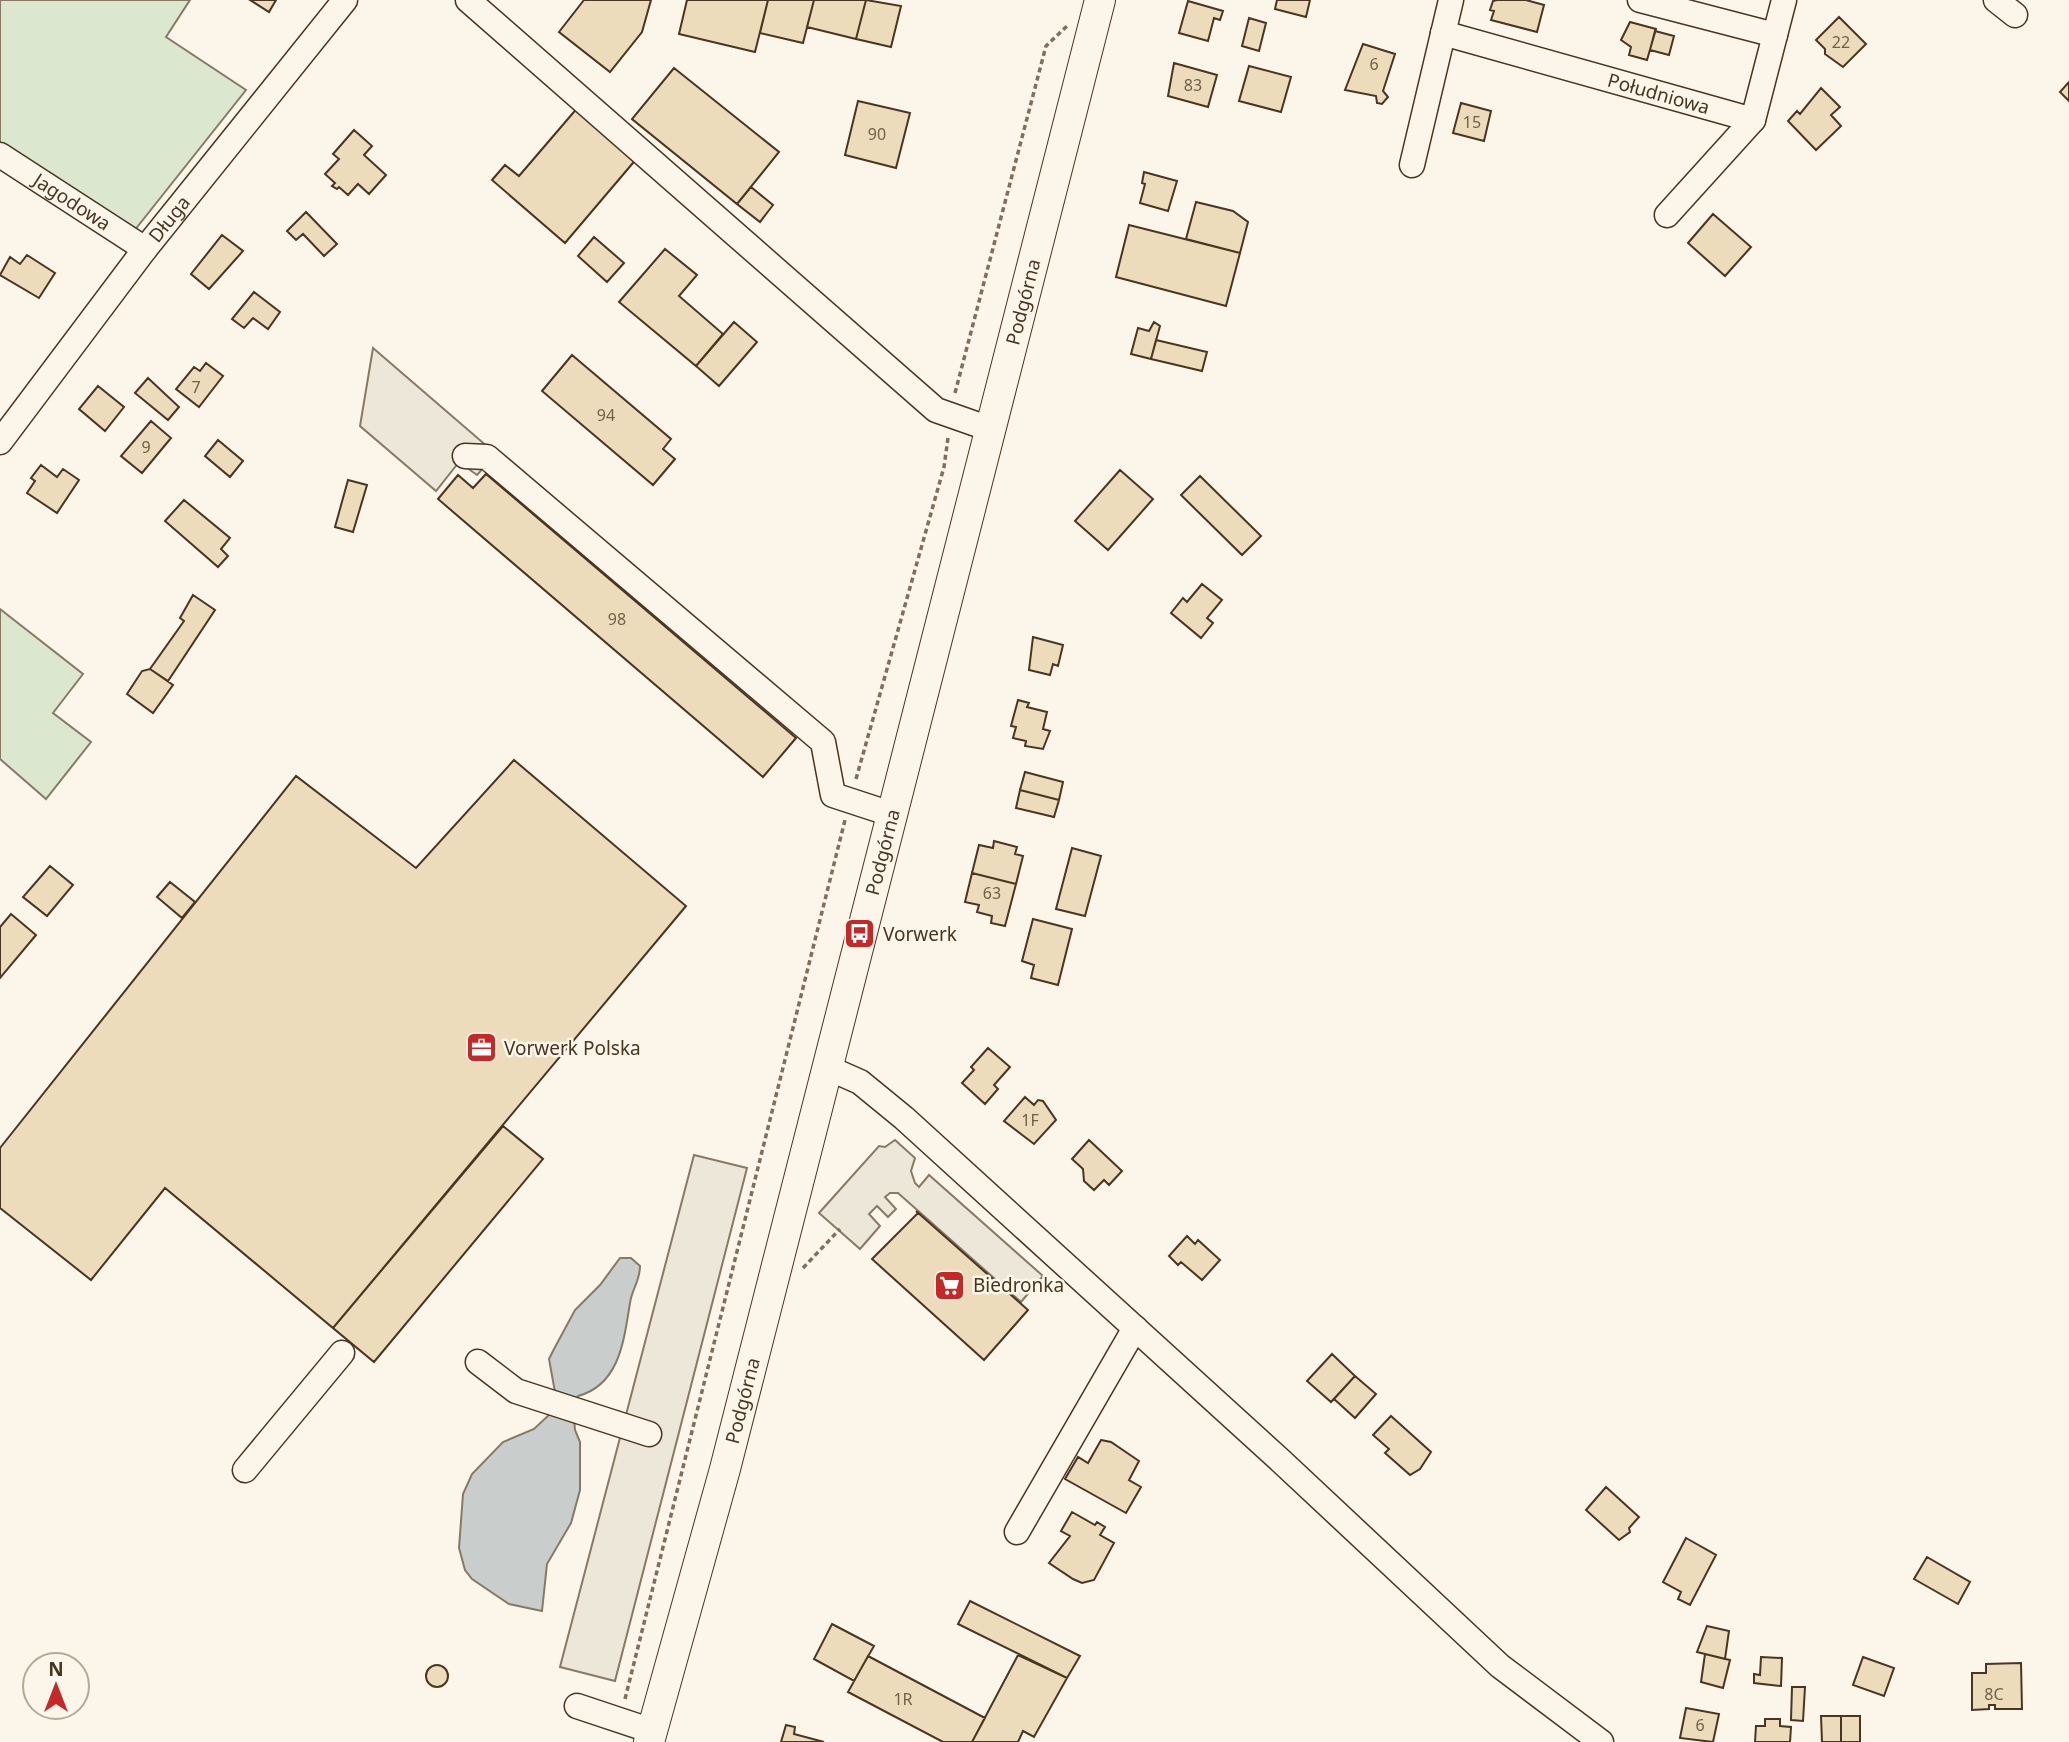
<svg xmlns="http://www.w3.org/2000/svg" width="2069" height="1742" viewBox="0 0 2069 1742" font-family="'Noto Sans',sans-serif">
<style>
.green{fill:#dce7d0;stroke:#887966;stroke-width:2}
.parking{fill:#ede7d9;stroke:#887966;stroke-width:2}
.water{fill:#c9cecd;stroke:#887966;stroke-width:2}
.building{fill:#ecdcbc;stroke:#4a3520;stroke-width:2}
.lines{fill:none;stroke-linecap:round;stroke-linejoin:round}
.minor-casing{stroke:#4a3520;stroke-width:27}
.major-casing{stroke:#4a3520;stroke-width:32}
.path{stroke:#7f6f5c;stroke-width:3.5;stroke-dasharray:5 3.5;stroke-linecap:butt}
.minor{stroke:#fbf6e9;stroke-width:24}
.major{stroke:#fbf6e9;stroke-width:30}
.labels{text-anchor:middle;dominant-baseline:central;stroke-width:5;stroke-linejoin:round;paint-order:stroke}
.number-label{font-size:16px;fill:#725f47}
.street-label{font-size:19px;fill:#4a3520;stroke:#fbf6e9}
.poi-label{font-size:19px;fill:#4a3520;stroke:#fbf6e9;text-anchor:start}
</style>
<rect width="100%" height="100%" fill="#fbf6e9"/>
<!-- green -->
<path class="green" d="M 0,0 L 190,0 L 166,37 L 246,90 L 134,231 L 0,145 Z
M 0,609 L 83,674 L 53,713 L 91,742 L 46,799 L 0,759 Z"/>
<!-- parking -->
<path class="parking" d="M 373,348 L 503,460 L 486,465 L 477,475 L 459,462 L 436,491 L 360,426 Z
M 895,1140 L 915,1158 L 911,1171 L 915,1183 L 919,1187 L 929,1175 L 1043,1276 L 1021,1302 L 898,1193 L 890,1193 L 885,1197 L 896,1209 L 888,1217 L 877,1206 L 869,1214 L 880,1226 L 860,1249 L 819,1213 L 879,1146 L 885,1147 Z
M 694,1155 L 747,1168 L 615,1681 L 560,1667 Z"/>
<!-- water -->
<path class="water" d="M 620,1258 L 631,1258 L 640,1266 C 640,1281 632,1289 630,1303 C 624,1339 620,1385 578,1396 L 573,1406 L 575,1430 L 580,1442 L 580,1490 L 571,1523 L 547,1564 L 542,1611 L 509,1604 L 472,1579 L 465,1570 L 459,1548 L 463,1494 L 472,1474 L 503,1442 L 534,1429 L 551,1413 L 555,1392 L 549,1359 L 554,1349 L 575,1310 L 600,1285 Z"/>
<!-- building -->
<path class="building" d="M 250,0 L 276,0 L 269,12 Z
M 584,0 L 651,0 L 642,32 L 610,72 L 559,32 Z
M 687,0 L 768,0 L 755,52 L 679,34 Z
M 768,0 L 814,0 L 803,43 L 760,33 Z
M 814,0 L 866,0 L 856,39 L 807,27 Z
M 866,0 L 901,6 L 891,47 L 856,39 Z
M 1277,0 L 1310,0 L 1306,17 L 1275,9 Z
M 1497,0 L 1526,0 L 1544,5 L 1537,32 L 1491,20 L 1494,11 L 1490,10 L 1493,1 Z
M 1188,1 L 1223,11 L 1220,20 L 1214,18 L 1208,41 L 1179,33 Z
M 1839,17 L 1866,44 L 1843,67 L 1825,54 L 1825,49 L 1816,40 Z
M 1249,18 L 1266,23 L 1259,51 L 1242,46 Z
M 1630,22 L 1656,29 L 1647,60 L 1629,55 L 1631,47 L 1621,40 Z
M 1655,31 L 1674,36 L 1669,55 L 1650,50 Z
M 1363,44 L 1395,54 L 1383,91 L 1388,97 L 1382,104 L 1377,103 L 1376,96 L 1345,90 Z
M 1174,63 L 1217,75 L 1208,107 L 1168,96 Z
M 1249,66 L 1291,77 L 1281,112 L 1239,101 Z
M 674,68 L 779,152 L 737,204 L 632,119 Z
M 2069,82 L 2069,101 L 2060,92 Z
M 1821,88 L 1840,107 L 1831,115 L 1841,126 L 1816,150 L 1788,121 L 1797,111 L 1800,114 Z
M 858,101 L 910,113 L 896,168 L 845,155 Z
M 1461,103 L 1491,111 L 1484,141 L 1453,133 Z
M 579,106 L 638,157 L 565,243 L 492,180 L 505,165 L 519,176 Z
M 354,130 L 372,146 L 364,155 L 386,175 L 369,194 L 358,184 L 348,195 L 339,187 L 337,189 L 332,186 L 335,183 L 325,174 L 339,159 L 333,154 Z
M 1144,172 L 1177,181 L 1168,211 L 1140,203 L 1145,184 L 1142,183 Z
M 751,187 L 773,205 L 760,222 L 737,204 Z
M 1196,202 L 1233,211 L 1248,222 L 1240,253 L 1186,239 Z
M 306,212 L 337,244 L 324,256 L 303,234 L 296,240 L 287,231 Z
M 1713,214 L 1751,247 L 1725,276 L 1688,243 Z
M 1129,225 L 1240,253 L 1226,306 L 1116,277 Z
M 222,235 L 243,251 L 209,289 L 191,274 Z
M 594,237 L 624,263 L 607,282 L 578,256 Z
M 665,249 L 697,275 L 679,296 L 723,334 L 696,366 L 619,302 Z
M 27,255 L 55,273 L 39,298 L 0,275 L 10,257 L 20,264 Z
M 254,292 L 280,312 L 268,329 L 253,318 L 244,328 L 232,319 Z
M 734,322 L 757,342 L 719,386 L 696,366 Z
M 1154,322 L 1160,326 L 1151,359 L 1131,354 L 1138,328 L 1149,331 Z
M 1156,340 L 1207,352 L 1202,371 L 1151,359 Z
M 572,355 L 671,439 L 663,449 L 675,459 L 653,485 L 542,391 Z
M 206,363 L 223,376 L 199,407 L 176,389 L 194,367 L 200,371 Z
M 148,378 L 179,407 L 168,420 L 135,393 Z
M 98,386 L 124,407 L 105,431 L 79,409 Z
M 151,421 L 171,438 L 142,473 L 121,456 Z
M 218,440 L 243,461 L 230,477 L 205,456 Z
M 41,465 L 57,477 L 63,469 L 79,480 L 57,513 L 27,493 L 35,481 L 31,478 Z
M 1120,470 L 1153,499 L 1108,550 L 1075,521 Z
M 486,474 L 796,738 L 763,777 L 438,499 L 458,475 L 473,488 Z
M 1200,476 L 1261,536 L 1242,555 L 1181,495 Z
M 348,480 L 367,485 L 353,532 L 335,527 Z
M 184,500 L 230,538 L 221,549 L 228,556 L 218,567 L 165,521 Z
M 1202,584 L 1222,600 L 1207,618 L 1213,623 L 1201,638 L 1171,613 L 1183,598 L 1187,602 Z
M 193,595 L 215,610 L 168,681 L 150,669 L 184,621 L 180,618 Z
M 1033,637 L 1063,645 L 1058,666 L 1053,664 L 1050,675 L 1029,670 Z
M 150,669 L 173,685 L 153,713 L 127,694 L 142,671 Z
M 1018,700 L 1029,703 L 1027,707 L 1047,712 L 1043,729 L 1050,731 L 1043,749 L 1025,746 L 1026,741 L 1013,738 L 1016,727 L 1011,726 Z
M 514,760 L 686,906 L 333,1328 L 165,1188 L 91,1280 L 0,1208 L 0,1148 L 296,776 L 416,868 Z
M 1025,772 L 1063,782 L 1059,800 L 1020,790 Z
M 1020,790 L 1059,800 L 1054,817 L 1016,808 Z
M 994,841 L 1017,847 L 1015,854 L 1023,856 L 1016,884 L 972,873 L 979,845 L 993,848 Z
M 1072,848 L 1101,856 L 1085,916 L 1056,909 Z
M 50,866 L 73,885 L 47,916 L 23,897 Z
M 972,873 L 1016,884 L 1005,926 L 991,923 L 992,916 L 977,912 L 979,905 L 965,902 Z
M 170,882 L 195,902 L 182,918 L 157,897 Z
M 11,914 L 36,935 L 0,978 L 0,927 Z
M 1033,919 L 1072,929 L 1058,985 L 1031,978 L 1034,965 L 1022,961 Z
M 988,1048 L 1010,1067 L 994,1085 L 998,1089 L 985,1104 L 962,1083 L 974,1070 L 971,1067 Z
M 1025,1097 L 1034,1105 L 1038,1100 L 1043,1101 L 1056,1120 L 1034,1144 L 1004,1121 Z
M 503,1126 L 543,1159 L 374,1362 L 333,1328 Z
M 1089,1140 L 1122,1171 L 1109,1185 L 1104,1180 L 1094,1190 L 1084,1181 L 1083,1169 L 1072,1159 Z
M 916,1211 L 1028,1310 L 984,1360 L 872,1259 L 918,1213 Z
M 1187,1236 L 1195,1244 L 1198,1240 L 1220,1260 L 1202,1280 L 1181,1262 L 1178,1265 L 1169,1256 Z
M 1332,1354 L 1355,1376 L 1331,1402 L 1307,1381 Z
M 1355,1376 L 1376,1394 L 1355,1418 L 1334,1399 Z
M 1391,1416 L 1431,1452 L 1420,1469 L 1410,1475 L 1385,1453 L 1389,1449 L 1373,1435 Z
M 1101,1440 L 1111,1442 L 1139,1461 L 1129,1480 L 1141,1487 L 1126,1513 L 1065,1479 L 1078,1457 L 1088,1463 Z
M 1606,1487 L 1639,1517 L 1629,1528 L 1630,1532 L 1619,1540 L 1586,1510 Z
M 1072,1512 L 1095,1525 L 1097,1522 L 1105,1527 L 1100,1535 L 1114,1543 L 1094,1580 L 1082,1583 L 1073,1579 L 1049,1563 L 1070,1536 L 1061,1531 Z
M 1686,1538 L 1716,1555 L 1690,1605 L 1678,1599 L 1681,1592 L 1663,1582 Z
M 1927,1557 L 1970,1582 L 1958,1604 L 1914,1579 Z
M 970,1601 L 1080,1656 L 1067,1678 L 958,1624 Z
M 832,1624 L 874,1646 L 854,1681 L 814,1659 Z
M 1707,1626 L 1729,1631 L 1725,1659 L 1697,1652 Z
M 1705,1654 L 1730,1660 L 1723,1688 L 1701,1682 Z
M 1018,1655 L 1067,1678 L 1034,1737 L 1023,1731 L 1018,1742 L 972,1742 Z
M 868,1656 L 985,1718 L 972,1742 L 943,1742 L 848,1692 Z
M 1761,1657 L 1782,1658 L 1781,1686 L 1754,1683 L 1754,1674 L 1760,1675 Z
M 1863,1657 L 1894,1668 L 1884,1696 L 1853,1685 Z
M 2021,1663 L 2022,1709 L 1995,1709 L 1995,1705 L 1989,1705 L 1989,1709 L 1972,1710 L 1972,1673 L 1986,1673 L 1986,1664 Z
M426 1676a11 11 0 1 1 22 0a11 11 0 1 1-22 0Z
M 1792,1687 L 1805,1687 L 1803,1721 L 1791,1720 Z
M 1686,1708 L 1719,1714 L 1713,1742 L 1680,1738 Z
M 1821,1716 L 1841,1716 L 1841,1742 L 1822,1742 Z
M 1841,1716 L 1860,1716 L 1860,1742 L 1841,1742 Z
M 1765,1719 L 1780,1719 L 1780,1726 L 1791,1727 L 1790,1742 L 1755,1742 L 1756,1726 L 1765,1726 Z
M 786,1725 L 795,1727 L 794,1734 L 824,1742 L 781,1742 Z"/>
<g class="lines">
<defs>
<g id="minor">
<path d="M 468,0 L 936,410 L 990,429"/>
<path d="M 1640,0 L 1775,35"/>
<path d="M 1996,0 L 2015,15"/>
<path id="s1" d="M 1443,33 L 1753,120 L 1784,0"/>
<path id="s2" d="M 0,155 L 145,249"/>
<path d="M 1412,165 L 1451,0"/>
<path d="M 1667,215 L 1753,120"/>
<path id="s3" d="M 0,442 L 145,249 L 345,0"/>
<path d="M 465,456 L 487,457 L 823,742 L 833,795 L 891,814"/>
<path d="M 826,1067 L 860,1082 L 904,1118 L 1281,1461 L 1500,1666 L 1601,1742"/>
<path d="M 478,1362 L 516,1391 L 649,1434"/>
<path d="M 245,1470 L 342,1353"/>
<path d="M 1017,1532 L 1135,1328"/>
<path d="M 577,1706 L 652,1731"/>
</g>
<g id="major">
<path id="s4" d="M 649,1742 L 725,1469 L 1100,0"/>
</g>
</defs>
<!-- minor casing -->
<use href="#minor" class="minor-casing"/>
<!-- major casing -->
<use href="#major" class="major-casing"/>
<!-- path -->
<path class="path" d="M 955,393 L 1046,46 L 1067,26
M 856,779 L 944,467 L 948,438
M 803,1268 L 840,1229
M 625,1699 L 845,820"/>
<!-- minor -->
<use href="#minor" class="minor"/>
<!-- major -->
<use href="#major" class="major"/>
</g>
<!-- icons -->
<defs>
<symbol id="bus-square" viewBox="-11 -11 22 22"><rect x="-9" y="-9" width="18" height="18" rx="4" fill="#c62828" stroke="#fbf6e9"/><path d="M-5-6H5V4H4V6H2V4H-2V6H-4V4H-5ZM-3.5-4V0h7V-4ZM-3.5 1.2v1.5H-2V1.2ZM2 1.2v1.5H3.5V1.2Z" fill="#fff"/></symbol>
<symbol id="office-square" viewBox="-11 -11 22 22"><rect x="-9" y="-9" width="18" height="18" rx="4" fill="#c62828" stroke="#fbf6e9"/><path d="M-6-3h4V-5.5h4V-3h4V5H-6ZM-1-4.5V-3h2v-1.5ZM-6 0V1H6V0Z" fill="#fff"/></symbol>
<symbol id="supermarket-square" viewBox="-11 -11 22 22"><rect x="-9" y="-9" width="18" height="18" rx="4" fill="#c62828" stroke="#fbf6e9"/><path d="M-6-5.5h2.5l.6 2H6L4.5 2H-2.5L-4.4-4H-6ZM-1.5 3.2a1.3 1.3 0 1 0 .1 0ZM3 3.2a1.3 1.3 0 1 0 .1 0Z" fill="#fff"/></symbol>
</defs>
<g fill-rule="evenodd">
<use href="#bus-square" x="842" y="916" width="35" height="35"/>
<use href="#office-square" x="464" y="1030" width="35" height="35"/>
<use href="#supermarket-square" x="932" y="1268" width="35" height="35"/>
</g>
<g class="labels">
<!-- number labels -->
<g class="number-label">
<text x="1841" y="42">22</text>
<text x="1374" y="64">6</text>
<text x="1193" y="85">83</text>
<text x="1472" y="122">15</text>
<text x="877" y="134">90</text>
<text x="196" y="387">7</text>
<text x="606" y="415">94</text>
<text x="146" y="447">9</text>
<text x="617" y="619">98</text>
<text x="992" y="893">63</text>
<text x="1030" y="1120">1F</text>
<text x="1994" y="1694">8C</text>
<text x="903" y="1699">1R</text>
<text x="1700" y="1725">6</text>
</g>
<!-- street labels -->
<g class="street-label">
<text stroke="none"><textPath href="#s1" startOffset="224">Południowa</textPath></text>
<text stroke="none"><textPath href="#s2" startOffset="86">Jagodowa</textPath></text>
<text stroke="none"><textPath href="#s3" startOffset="280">Długa</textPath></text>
<text stroke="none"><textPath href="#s4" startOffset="1488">Podgórna</textPath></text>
<text stroke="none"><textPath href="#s4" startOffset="920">Podgórna</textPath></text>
<text stroke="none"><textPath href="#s4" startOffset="354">Podgórna</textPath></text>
</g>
<!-- poi labels -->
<g class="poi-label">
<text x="883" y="934">Vorwerk</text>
<text x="504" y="1048">Vorwerk Polska</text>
<text x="973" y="1285">Biedronka</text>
</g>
</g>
<!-- north arrow -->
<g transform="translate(56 1686)"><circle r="33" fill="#fbf6e9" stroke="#b4a999" stroke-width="2"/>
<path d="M0-5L12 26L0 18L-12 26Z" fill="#c62828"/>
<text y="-10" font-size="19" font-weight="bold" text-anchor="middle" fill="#4a3520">N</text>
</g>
</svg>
